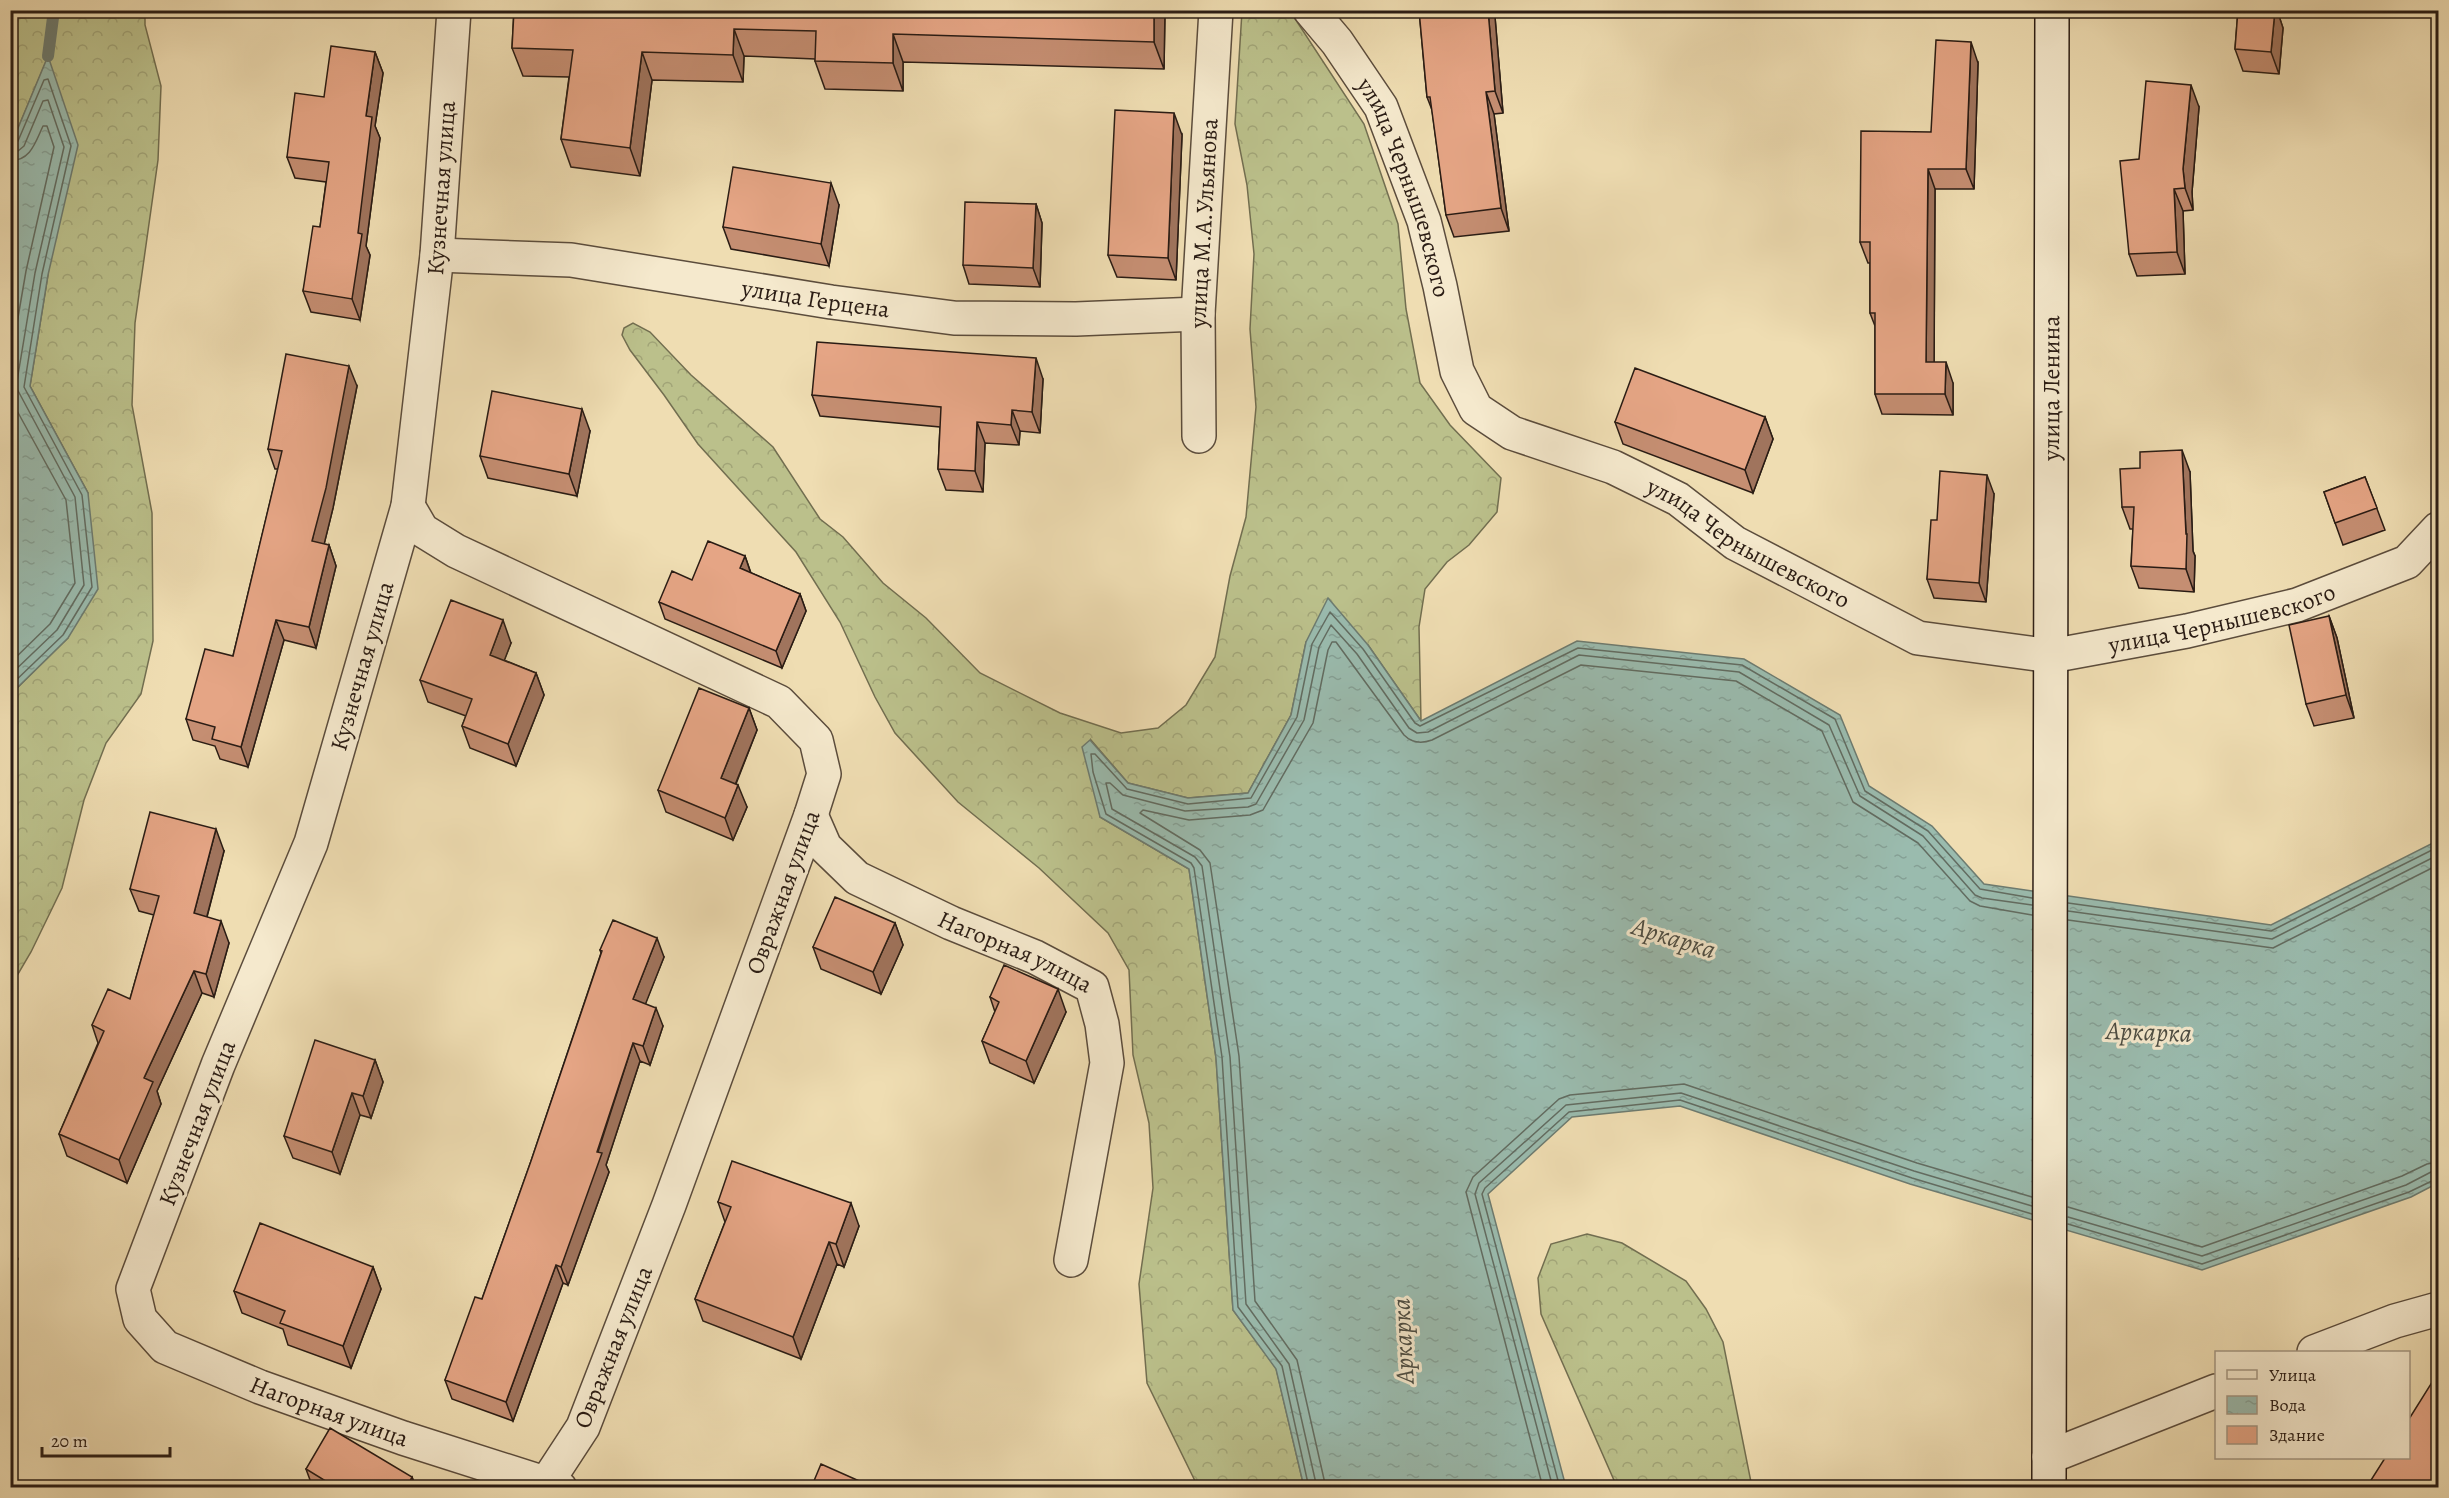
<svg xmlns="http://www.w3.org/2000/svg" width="2449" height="1498" viewBox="0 0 2449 1498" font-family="Alegreya,serif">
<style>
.forest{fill:url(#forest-crowns);stroke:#726e50;stroke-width:1.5}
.water{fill:url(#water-ripples);stroke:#6d7b70;stroke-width:1.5}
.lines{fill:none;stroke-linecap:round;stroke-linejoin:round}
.shore{stroke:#626c61;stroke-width:1.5}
.stream{stroke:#6d7b70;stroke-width:12}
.street-casing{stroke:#5b4c3c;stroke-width:36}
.secondary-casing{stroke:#2a1c14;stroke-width:36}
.street{stroke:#f5e9cd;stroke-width:33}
.secondary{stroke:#f5e9cd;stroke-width:33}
.wall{fill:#c58e72;stroke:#2a1c14;stroke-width:1.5}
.shaded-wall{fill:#a0745d;stroke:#2a1c14;stroke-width:1.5}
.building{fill:#e5a585;stroke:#2a1c14;stroke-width:1.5}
.labels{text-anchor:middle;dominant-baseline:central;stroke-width:6;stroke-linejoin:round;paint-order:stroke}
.street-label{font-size:24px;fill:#2a1c14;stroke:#f5e9cd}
.water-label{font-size:26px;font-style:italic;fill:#4c4c42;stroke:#f5e9cd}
</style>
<defs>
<pattern id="forest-crowns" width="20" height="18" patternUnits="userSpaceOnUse" patternTransform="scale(1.5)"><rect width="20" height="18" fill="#bbc08b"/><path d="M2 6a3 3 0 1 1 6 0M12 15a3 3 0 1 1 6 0" fill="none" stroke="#a1a477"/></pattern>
<pattern id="water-ripples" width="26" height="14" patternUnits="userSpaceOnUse" patternTransform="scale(1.5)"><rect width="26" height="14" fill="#9abbae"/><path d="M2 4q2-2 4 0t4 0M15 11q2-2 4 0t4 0" fill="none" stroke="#85a095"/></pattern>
</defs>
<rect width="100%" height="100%" fill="#efddb2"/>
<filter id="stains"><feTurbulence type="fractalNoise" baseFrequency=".00333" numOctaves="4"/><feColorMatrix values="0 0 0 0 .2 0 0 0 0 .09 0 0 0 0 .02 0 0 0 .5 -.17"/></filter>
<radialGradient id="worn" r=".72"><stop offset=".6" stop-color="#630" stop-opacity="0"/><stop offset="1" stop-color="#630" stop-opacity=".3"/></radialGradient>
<!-- forest -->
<path class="forest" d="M 11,11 L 145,11 L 145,25 L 161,86 L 158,160 L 135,323 L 132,405 L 152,513 L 153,641 L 141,694 L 106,743 L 84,800 L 62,888 L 31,952 L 11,986 L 11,705 L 15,690 L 68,638 L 88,493 L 30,386 L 48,275 L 48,57 L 11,145 Z
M 1242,11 L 1290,11 L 1364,124 L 1398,224 L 1406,309 L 1420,383 L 1450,425 L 1501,478 L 1497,512 L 1469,545 L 1447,562 L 1425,589 L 1419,627 L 1421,721 L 1368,645 L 1306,642 L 1291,715 L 1248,793 L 1188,798 L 1128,783 L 1091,740 L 1100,817 L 1189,869 L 1216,1058 L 1233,1310 L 1276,1368 L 1304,1487 L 1198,1487 L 1147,1383 L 1139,1284 L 1153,1188 L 1149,1123 L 1133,1055 L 1129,970 L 1108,933 L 1039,868 L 958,802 L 895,733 L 875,697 L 840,622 L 796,552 L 698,444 L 664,395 L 630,350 L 622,335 L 624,328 L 633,323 L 650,332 L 691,375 L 773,447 L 820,519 L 843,537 L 883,583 L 926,618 L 980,673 L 1060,713 L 1121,733 L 1158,728 L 1186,705 L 1215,657 L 1230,576 L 1246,517 L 1256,407 L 1250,329 L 1254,254 L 1247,185 L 1235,124 Z
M 1587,1234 L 1622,1243 L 1686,1281 L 1706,1309 L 1723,1342 L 1752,1487 L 1617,1487 L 1541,1314 L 1538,1278 L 1551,1244 Z"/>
<!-- water -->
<path class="water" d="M 48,56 L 78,145 L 48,275 L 30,386 L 88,493 L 98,589 L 68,638 L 15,690 L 11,705 L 11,145 Z
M 1328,598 L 1368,645 L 1421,721 L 1577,641 L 1744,659 L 1840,715 L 1869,786 L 1932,826 L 1984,884 L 2271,925 L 2437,841 L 2438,838 L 2438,1183 L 2411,1197 L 2202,1270 L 1910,1184 L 1680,1106 L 1572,1117 L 1488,1194 L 1566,1487 L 1304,1487 L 1276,1369 L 1233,1310 L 1216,1058 L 1189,869 L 1100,817 L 1082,747 L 1090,740 L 1128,783 L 1188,798 L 1248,793 L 1291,715 L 1306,642 Z"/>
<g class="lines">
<!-- shore -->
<path class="shore" d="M 10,144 L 18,141 L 44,80 L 48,79 L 71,146 L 42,274 L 24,387 L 82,495 L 92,587 L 63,635 L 10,686
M 10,152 L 18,151 L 24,146 L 43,101 L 48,100 L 64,147 L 35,273 L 16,387 L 75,497 L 84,585 L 57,630 L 10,675
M 10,161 C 31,160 35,143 43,126 L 47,126 L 54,147 L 26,271 L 10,364
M 10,398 L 66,500 L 75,583 L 50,624 L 10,663
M 2068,903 L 2271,931 L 2438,847
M 2068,911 L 2272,939 L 2438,855
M 2068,920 L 2273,948 L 2438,865
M 2068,1207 L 2202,1247 L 2402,1176 L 2427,1164 L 2438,1162
M 2068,1217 L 2202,1256 L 2406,1185 L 2431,1172 L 2438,1171
M 2068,1224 L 2202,1264 L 2409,1192 L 2438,1178
M 1309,1488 L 1282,1366 L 1238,1307 L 1222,1057 L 1194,868 L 1191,863 L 1106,814 L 1093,772 L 1091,754 L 1095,754 L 1127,789 L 1188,804 L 1251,798 L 1297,717 L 1312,644 L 1330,612 L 1363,649 L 1415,723 L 1420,726 L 1578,648 L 1742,665 L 1835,719 L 1865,791 L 1928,831 L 1980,889 L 2032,898
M 1317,1488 L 1289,1364 L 1246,1304 L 1230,1057 L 1202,866 L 1195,857 L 1112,809 L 1106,783 L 1110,783 L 1123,795 L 1185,811 L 1248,807 L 1256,804 L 1304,720 L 1319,647 L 1331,625 L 1357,654 L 1409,728 L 1417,733 L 1428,732 L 1579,655 L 1739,672 L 1829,725 L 1860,796 L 1923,836 L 1975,895 L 1982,898 L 2032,905
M 1326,1488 L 1297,1360 L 1255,1301 L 1239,1056 L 1210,863 L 1200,850 L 1140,813 L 1143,810 L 1189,820 L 1250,815 L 1263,810 L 1313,723 L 1328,650 L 1332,642 L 1336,642 L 1404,735 C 1412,743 1421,744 1432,740 L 1581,665 L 1736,681 L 1822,731 L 1853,802 L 1918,843 L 1970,901 L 1980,906 L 2032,915
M 1543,1488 L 1466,1192 L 1473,1177 L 1559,1099 L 1570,1095 L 1684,1084 L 1917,1163 L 2032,1197
M 1553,1488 L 1475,1194 L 1479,1183 L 1566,1105 L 1681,1093 L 1914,1171 L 2032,1206
M 1560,1488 L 1482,1194 L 1485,1188 L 1569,1112 L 1680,1100 L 1912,1178 L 2032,1214"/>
<!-- stream -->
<path class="stream" d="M 48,56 L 54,10"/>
<defs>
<g id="street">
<path id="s1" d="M 454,10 L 437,255 L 408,506 L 311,843 L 218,1065 L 133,1289 L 140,1319 L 165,1347 L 260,1387 L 403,1438 L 560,1488"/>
<path id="s2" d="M 1310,10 L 1337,42 L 1381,107 L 1424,221 L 1440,286 L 1457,371 L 1476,409 L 1512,433 L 1613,467 L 1678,499 L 1735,543 L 1918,638 L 2051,656 L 2187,631 L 2297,605 L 2407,562 L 2438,529"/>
<path id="s3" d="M 437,255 L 571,260 L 831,302 L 954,318 L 1076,319 L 1198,314"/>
<path id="s4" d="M 1199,436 L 1198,314 L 1216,10"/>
<path d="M 408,506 L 422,530 L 456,551 L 779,702 L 816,740 L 824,774 L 811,815 L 669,1205 L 583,1427 L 547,1482"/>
<path id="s5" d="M 811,815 L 825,847 L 857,878 L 951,923 L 1035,957 L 1092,987 L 1102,1024 L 1107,1063 L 1071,1260"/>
<path d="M 2314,1352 L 2395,1321 L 2438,1309"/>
<path d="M 2049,1457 L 2216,1391"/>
</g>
<g id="secondary">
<path id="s6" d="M 2049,1488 L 2052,10"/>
</g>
</defs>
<!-- street casing -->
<use href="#street" class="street-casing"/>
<!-- secondary casing -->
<use href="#secondary" class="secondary-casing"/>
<!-- street -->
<use href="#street" class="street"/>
<!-- secondary -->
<use href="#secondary" class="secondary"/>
</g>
<!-- wall -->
<path class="wall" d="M 514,10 L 1165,11 L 1164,69 L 903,62 L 903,91 L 825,89 L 815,61 L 815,59 L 744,56 L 743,82 L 652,80 L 640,176 L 571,167 L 561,139 L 569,77 L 523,76 L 512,48 Z
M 1419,10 L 1493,10 L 1495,17 L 1503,113 L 1494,114 L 1509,231 L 1454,237 L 1446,215 L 1432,110 L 1427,97 Z
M 2238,10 L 2277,10 L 2283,28 L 2279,74 L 2243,71 L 2235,49 Z
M 375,52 L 383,73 L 375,126 L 380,138 L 366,246 L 370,255 L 360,320 L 311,312 L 303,291 L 320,227 L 326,182 L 295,178 L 287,157 L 324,97 Z
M 1978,63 L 1974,189 L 1935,189 L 1934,362 L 1953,383 L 1953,415 L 1882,414 L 1875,394 L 1875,326 L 1870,313 L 1870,263 L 1868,263 L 1860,242 L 1931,132 Z
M 2199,107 L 2192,192 L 2193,210 L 2183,211 L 2185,274 L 2137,276 L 2129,254 L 2139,159 Z
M 1182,135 L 1176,280 L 1117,277 L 1108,255 Z
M 1036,204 L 1042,223 L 1040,287 L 969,284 L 963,265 Z
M 839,205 L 829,266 L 731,249 L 723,227 Z
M 1043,379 L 1040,433 L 1020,431 L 1019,445 L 985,443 L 983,492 L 946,490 L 938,469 L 940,427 L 820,416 L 812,395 Z
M 357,386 L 333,508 L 324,544 L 329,545 L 336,566 L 316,648 L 284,640 L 248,767 L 220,759 L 215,746 L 193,740 L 186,719 L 233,656 L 278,469 L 275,469 L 268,449 Z
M 1765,417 L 1773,439 L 1753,493 L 1623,444 L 1615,422 Z
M 590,431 L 577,496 L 488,478 L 480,456 Z
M 2190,472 L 2193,551 L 2195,556 L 2194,592 L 2139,588 L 2131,566 L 2133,529 L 2130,529 L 2122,507 Z
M 2365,477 L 2385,530 L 2343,545 L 2324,492 Z
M 1994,494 L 1986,602 L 1934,598 L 1927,579 L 1937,520 Z
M 745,556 L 751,573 L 800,594 L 806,611 L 782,668 L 665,619 L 659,602 L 692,580 Z
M 2329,616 L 2337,638 L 2354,718 L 2314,726 L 2306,704 Z
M 511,643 L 504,660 L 536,673 L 544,695 L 516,766 L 470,748 L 462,726 L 466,716 L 428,702 L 420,680 Z
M 749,708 L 757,730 L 736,784 L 747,807 L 733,840 L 666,812 L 658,790 Z
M 224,851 L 207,917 L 229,943 L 214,997 L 202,993 L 157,1091 L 161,1104 L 127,1183 L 67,1156 L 59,1134 L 98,1043 L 92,1025 L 130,999 L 154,915 L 139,911 L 130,889 Z
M 895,923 L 903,945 L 881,994 L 821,969 L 813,947 Z
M 600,950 L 664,957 L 645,1004 L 663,1026 L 650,1065 L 640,1061 L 606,1165 L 609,1172 L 568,1285 L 563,1283 L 513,1421 L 452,1399 L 445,1380 L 482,1299 L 531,1161 L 601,953 Z
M 990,997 L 1066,1012 L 1034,1083 L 990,1063 L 982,1041 L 995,1012 Z
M 375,1060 L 383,1082 L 371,1118 L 360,1115 L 340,1174 L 293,1158 L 284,1136 Z
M 718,1202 L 859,1226 L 844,1267 L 837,1264 L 801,1359 L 703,1321 L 695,1299 L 725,1222 Z
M 373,1267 L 381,1289 L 351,1368 L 288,1345 L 283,1329 L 242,1313 L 234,1291 Z
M 306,1469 L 412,1477 L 416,1488 L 313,1488 Z"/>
<!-- shaded-wall -->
<path class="shaded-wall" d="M 1154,10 L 1165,11 L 1164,69 L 1154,42 Z
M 1488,10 L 1493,10 L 1495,17 L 1503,113 L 1495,91 Z
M 2275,10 L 2277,10 L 2283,28 L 2279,74 L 2271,52 Z
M 734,29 L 744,56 L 743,82 L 733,55 Z
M 893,34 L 903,62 L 903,91 L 893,63 Z
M 1971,42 L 1978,63 L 1974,189 L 1966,169 Z
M 375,52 L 383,73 L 375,126 L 380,138 L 366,246 L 370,255 L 360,320 L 352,299 L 366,116 Z
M 642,52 L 652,80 L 640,176 L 630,148 Z
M 2191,85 L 2199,107 L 2192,192 L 2193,210 L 2185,188 L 2183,169 Z
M 1486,92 L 1494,114 L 1509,231 L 1501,208 Z
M 1174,113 L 1182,135 L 1176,280 L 1168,258 Z
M 1928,169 L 1935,189 L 1934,382 L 1926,362 Z
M 831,183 L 839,205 L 829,266 L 821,244 Z
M 2174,189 L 2183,211 L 2185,274 L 2177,252 Z
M 1036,204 L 1042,223 L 1040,287 L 1033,268 Z
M 1036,358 L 1043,379 L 1040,433 L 1032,412 Z
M 1946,362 L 1953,383 L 1953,415 L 1945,394 Z
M 349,366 L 357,386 L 333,508 L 320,561 L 312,541 Z
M 582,409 L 590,431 L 577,496 L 569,474 Z
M 1012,410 L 1020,431 L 1019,445 L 1011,425 Z
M 1765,417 L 1773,439 L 1753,493 L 1745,470 Z
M 977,422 L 985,443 L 983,492 L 975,471 Z
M 2182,450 L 2190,472 L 2193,551 L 2195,556 L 2194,592 L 2186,569 L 2186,534 Z
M 1987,475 L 1994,494 L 1986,602 L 1979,583 Z
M 329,545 L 336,566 L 316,648 L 309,627 Z
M 745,556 L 751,574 L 740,568 Z
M 800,594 L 806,611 L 782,668 L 776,651 Z
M 2329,616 L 2337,638 L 2354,718 L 2346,695 Z
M 276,620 L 284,640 L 248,767 L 241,747 Z
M 503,620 L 511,643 L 498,677 L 490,655 Z
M 536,673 L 544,695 L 516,766 L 508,744 Z
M 749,708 L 757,730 L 729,800 L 721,778 Z
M 738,785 L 747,807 L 733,840 L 725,818 Z
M 216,829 L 224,851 L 202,935 L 194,913 Z
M 221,921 L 229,943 L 214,997 L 206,974 Z
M 895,923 L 903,945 L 881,994 L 873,972 Z
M 657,938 L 664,957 L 640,1018 L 633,999 Z
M 194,971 L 202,993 L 157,1091 L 161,1104 L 127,1183 L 119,1160 L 144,1078 Z
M 1058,989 L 1066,1012 L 1034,1083 L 1026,1061 Z
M 656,1008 L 663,1026 L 650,1065 L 643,1046 Z
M 633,1043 L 640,1061 L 606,1165 L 609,1172 L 568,1285 L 561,1267 Z
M 375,1060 L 383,1082 L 371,1118 L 363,1096 Z
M 352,1093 L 360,1115 L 340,1174 L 332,1152 Z
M 851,1203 L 859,1226 L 844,1267 L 836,1244 Z
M 10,1238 L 18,1259 L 10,1276 Z
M 829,1242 L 837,1264 L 801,1359 L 793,1337 Z
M 556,1265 L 563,1283 L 513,1421 L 506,1402 Z
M 373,1267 L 381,1289 L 351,1368 L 343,1346 Z
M 412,1477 L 416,1488 L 406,1488 Z"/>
<!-- building -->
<path class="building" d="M 514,10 L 1154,10 L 1154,42 L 893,34 L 893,63 L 815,61 L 816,31 L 734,29 L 733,55 L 642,52 L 630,148 L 561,139 L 573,50 L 512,48 Z
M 1419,10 L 1488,10 L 1495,91 L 1486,92 L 1501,208 L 1446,215 L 1430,97 L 1427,97 Z
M 2238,10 L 2275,10 L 2271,52 L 2235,49 Z
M 1936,40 L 1971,42 L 1966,169 L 1928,169 L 1926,362 L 1946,362 L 1945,394 L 1875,394 L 1875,313 L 1870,313 L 1870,242 L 1860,242 L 1861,131 L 1931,132 Z
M 331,46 L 375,52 L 366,116 L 372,117 L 358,233 L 362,234 L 352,299 L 303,291 L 313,226 L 320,227 L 329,162 L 287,157 L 295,93 L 324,97 Z
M 2146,81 L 2191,85 L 2183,169 L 2185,188 L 2174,189 L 2177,252 L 2129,254 L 2120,161 L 2139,159 Z
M 1115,110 L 1174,113 L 1168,258 L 1108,255 Z
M 733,167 L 831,183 L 821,244 L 723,227 Z
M 965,202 L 1036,204 L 1033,268 L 963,265 Z
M 817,342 L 1036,358 L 1032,412 L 1012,410 L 1011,425 L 977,422 L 975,471 L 938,469 L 941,407 L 812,395 Z
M 286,354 L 349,366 L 326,488 L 312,541 L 329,545 L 309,627 L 276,620 L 241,747 L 212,739 L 215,727 L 186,719 L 205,649 L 233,656 L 282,451 L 268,449 Z
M 1635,368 L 1765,417 L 1745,470 L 1615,422 Z
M 492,391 L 582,409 L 569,474 L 480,456 Z
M 2182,450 L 2186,534 L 2187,534 L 2186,569 L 2131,566 L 2134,507 L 2122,507 L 2120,469 L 2140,468 L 2140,452 Z
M 1940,471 L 1987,475 L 1979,583 L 1927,579 L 1931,520 L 1937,520 Z
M 2365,477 L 2377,508 L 2335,523 L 2324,492 Z
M 708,541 L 745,556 L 740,568 L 800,594 L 776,651 L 659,602 L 672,571 L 692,580 Z
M 451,600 L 503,620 L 490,655 L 536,673 L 508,744 L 462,726 L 472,699 L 420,680 Z
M 2329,616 L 2346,695 L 2306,704 L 2289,625 Z
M 699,688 L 749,708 L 721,778 L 738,785 L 725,818 L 658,790 Z
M 150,812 L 216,829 L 194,913 L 221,921 L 206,974 L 194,971 L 144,1078 L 153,1082 L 119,1160 L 59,1134 L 104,1031 L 92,1025 L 108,989 L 130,999 L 159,896 L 130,889 Z
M 835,897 L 895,923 L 873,972 L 813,947 Z
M 613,920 L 657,938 L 633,999 L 656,1008 L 643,1046 L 633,1043 L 597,1152 L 602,1153 L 561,1267 L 556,1265 L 506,1402 L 445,1380 L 475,1297 L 482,1299 L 531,1161 L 602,951 L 600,950 Z
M 1004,965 L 1058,989 L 1026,1061 L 982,1041 L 999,1002 L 990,997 Z
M 315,1040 L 375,1060 L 363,1096 L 352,1093 L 332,1152 L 284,1136 Z
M 732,1161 L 851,1203 L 836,1244 L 829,1242 L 793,1337 L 695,1299 L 731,1207 L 718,1202 Z
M 260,1223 L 373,1267 L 343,1346 L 280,1323 L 285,1311 L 234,1291 Z
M 2439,1371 L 2439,1488 L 2366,1488 L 2385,1458 L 2409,1458 L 2409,1419 Z
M 330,1428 L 412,1477 L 406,1488 L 337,1488 L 306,1469 Z
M 821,1464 L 875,1488 L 811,1488 Z"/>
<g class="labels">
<!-- street labels -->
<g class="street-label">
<text transform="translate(441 188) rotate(-86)">Кузнечная улица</text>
<text stroke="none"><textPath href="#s2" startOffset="204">улица Чернышевского</textPath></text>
<text stroke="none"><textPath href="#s4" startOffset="213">улица М.А.Ульянова</textPath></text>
<text stroke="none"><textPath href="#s3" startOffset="382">улица Герцена</textPath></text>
<text stroke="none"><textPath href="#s6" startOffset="1100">улица Ленина</textPath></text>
<text stroke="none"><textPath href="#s2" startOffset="744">улица Чернышевского</textPath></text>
<text stroke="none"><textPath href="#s2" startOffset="1248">улица Чернышевского</textPath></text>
<text transform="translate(362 666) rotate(-74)">Кузнечная улица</text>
<text transform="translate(783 892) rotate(-70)">Овражная улица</text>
<text stroke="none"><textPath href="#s5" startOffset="254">Нагорная улица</textPath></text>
<text transform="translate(197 1123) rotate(-69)">Кузнечная улица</text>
<text transform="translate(613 1347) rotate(-68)">Овражная улица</text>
<text stroke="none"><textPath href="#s1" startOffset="1574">Нагорная улица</textPath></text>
</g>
<!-- water labels -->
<g class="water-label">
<text transform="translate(1674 938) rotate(17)">Аркарка</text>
<text transform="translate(2149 1032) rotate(2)">Аркарка</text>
<text transform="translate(1403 1341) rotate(-93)">Аркарка</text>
</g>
</g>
<!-- margin -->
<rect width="2449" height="1498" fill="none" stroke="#efddb2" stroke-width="36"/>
<rect x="12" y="12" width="2425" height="1474" fill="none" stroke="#2a1c14" stroke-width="3"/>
<rect x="18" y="18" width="2413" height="1462" fill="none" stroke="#2a1c14" stroke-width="1.5"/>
<!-- legend -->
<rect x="2215" y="1351" width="195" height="108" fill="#f5e9cd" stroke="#a49783" stroke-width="1.5"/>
<rect x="2227" y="1370" width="30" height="9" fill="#f5e9cd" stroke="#a49783" stroke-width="1.5"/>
<text x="2269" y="1381" font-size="18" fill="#2a1c14">Улица</text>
<rect x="2227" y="1396" width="30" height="18" fill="url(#water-ripples)" stroke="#a49783" stroke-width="1.5"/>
<text x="2269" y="1411" font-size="18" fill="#2a1c14">Вода</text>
<rect x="2227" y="1426" width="30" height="18" fill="#e5a585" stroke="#a49783" stroke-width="1.5"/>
<text x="2269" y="1441" font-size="18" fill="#2a1c14">Здание</text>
<!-- scale -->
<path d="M42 1447v9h128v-9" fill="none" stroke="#2a1c14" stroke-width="3"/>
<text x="51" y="1447" font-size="18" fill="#2a1c14" stroke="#f5e9cd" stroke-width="4.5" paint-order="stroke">20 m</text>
<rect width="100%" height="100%" filter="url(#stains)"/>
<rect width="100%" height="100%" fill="url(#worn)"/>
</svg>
